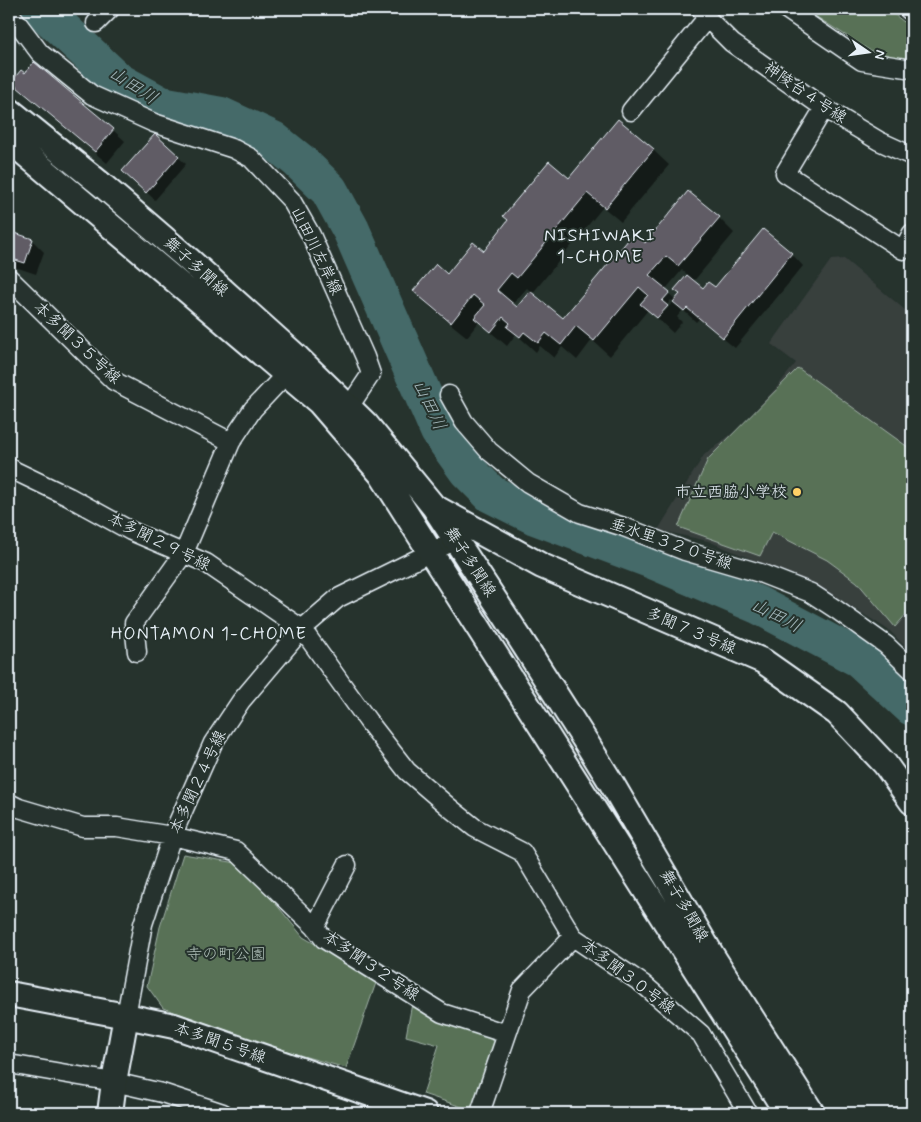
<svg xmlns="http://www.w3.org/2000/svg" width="921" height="1122" viewBox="0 0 921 1122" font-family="Mynerve,'Klee One',sans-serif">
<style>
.built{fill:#383f3e}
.green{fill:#587156;stroke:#a0b1a7}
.shadow{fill:#0007;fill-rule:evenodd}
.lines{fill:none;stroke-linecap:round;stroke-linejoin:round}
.river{stroke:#456a69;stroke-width:38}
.building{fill:#615b65;stroke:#e8f1f8}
.street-casing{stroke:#e8f1f8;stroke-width:21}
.secondary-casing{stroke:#e8f1f8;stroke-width:28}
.street{stroke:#26332d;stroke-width:18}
.secondary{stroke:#26332d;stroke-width:24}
.poi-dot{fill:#ffd166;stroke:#26332d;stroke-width:2}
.labels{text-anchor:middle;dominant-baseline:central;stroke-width:4;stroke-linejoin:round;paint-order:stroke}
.street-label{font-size:16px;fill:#e8f1f8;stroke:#26332d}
.poi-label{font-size:16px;fill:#e8f1f8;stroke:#26332d;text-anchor:end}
.park-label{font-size:16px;fill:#aebeb7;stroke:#26332d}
.water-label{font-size:18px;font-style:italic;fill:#a7bbbf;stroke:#26332d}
.neighbourhood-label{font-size:18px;letter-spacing:1px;fill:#e8f1f8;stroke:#26332d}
</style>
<rect width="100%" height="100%" fill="#26332d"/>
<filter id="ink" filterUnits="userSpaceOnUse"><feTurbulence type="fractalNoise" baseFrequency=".02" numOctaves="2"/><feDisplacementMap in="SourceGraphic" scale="10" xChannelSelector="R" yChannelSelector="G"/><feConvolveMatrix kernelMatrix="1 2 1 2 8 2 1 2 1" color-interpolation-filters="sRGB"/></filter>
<g filter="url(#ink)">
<!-- built -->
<path class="built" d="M 844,259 L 911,315 L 912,314 L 912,654 L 890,631 L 824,589 L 708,541 L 658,530 L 704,455 L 738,429 L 776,388 L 796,363 L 771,344 L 831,260 Z"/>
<!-- green -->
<path class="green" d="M 804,9 L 887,9 L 912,28 L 912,59 L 894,57 L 869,50 Z
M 798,368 L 912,450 L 912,616 L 908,612 L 895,627 L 857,582 L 827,560 L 772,532 L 760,556 L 678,527 L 708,459 Z
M 183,854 L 243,864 L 303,937 L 377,980 L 346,1068 L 285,1051 L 163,1008 L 147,986 L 160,927 Z
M 413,998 L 495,1035 L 500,1042 L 479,1104 L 471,1110 L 423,1094 L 439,1045 L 406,1036 Z"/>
<!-- shadow -->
<path class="shadow" d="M 34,64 L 113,130 L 125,141 L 107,163 L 25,94 L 13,82 L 25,75 Z
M 618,121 L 653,150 L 669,165 L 621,222 L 603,207 L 532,294 L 563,320 L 646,244 L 719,218 L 734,233 L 693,282 L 703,290 L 715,289 L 763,231 L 792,254 L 803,266 L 735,348 L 699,319 L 696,322 L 683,310 L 677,317 L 682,322 L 673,333 L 648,310 L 610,356 L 592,340 L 577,360 L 562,347 L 554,358 L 540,346 L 536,352 L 516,334 L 507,346 L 479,322 L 467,337 L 430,307 L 415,291 L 447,276 L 484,253 L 569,179 ZM 682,270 L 688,275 L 676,290 L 681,294 L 676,300 L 665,290 ZM 527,288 L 531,292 L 517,309 L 512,305 ZM 671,300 L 673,302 L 664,312 L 662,311 Z
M 178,157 L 186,164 L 155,200 L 131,178 Z
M 9,233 L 32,240 L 44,252 L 36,274 L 9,265 Z"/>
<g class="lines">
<!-- river -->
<path class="river" d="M 41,9 L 119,82 L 161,105 L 221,116 L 273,140 L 298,160 L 329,190 L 351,230 L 439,431 L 467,470 L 491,494 L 535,516 L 655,561 L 758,605 L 860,659 L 912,707"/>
</g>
<!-- building -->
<path class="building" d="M 34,62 L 114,129 L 95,152 L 11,82 L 21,70 L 25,73 Z
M 618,119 L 654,149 L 605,208 L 587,193 L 517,278 L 511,273 L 497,290 L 517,307 L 530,291 L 563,318 L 634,233 L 645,243 L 688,191 L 720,217 L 678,266 L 666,256 L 649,275 L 670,292 L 662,301 L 668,306 L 657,318 L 640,304 L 648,295 L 639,287 L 594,341 L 576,326 L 561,345 L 546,333 L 538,343 L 524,332 L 520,337 L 507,327 L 510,323 L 503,317 L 491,332 L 474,318 L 485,305 L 473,295 L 451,323 L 413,291 L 436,264 L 447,274 L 473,242 L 484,251 L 508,220 L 503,216 L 549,161 L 569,178 Z
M 155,134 L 179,156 L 146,193 L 122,171 Z
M 763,229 L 792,253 L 723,338 L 687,308 L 684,311 L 673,302 L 680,294 L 674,290 L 687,275 L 703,288 L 708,282 L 715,287 Z
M 9,231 L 33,239 L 25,263 L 9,258 Z"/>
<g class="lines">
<defs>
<path id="street" d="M 701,9 L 707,18 L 732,43 L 824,108 L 879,141 L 912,156
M 786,9 L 862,61 L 912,69
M 908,9 L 912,12
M 9,12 L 40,53 L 92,95 L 154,123 L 234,149 L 251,158 L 291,200 L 311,235 L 365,357 L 371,374 L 349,407 L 342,414
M 96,23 L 110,9
M 824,108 L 785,173 L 903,250 L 912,233
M 631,111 L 707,18
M 9,278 L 114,381 L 231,442
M 449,395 L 464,422 L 489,451 L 528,483 L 580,513 L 624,527 L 685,551 L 760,573 L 811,593 L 837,610 L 886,645 L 912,670
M 9,467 L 15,471 L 69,497 L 131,531 L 206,563 L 302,629 L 368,721 L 407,771 L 450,808 L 475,828 L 522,852 L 573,937 L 643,984 L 701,1034 L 748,1113
M 137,652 L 134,623 L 184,553 L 231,442 L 253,409 L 286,374 L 293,365
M 9,803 L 19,808 L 83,827 L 117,827 L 172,836 L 236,851 L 315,927 L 324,939 L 442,1013 L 507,1034
M 315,927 L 347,865
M 126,1016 L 143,924 L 172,836 L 213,743 L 241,701 L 302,629 L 338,598 L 456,540
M 9,1064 L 114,1082 L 162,1093 L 223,1113
M 480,1113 L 522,990 L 573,937"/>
<path id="secondary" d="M 9,110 L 102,185 L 188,259 L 298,358 L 366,424 L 434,507 L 519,637 L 586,742 L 612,784 L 713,957 L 812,1113
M 9,140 L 319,402 L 381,474 L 431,553 L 787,1113
M 438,509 L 542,566 L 763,661 L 837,713 L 885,764 L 912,802
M 9,994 L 126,1016 L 174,1026 L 425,1113
M 110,1113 L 114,1082 L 126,1016"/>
</defs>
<!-- street casing -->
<use href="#street" class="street-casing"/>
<!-- secondary casing -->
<use href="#secondary" class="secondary-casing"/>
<!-- street -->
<use href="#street" class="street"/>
<!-- secondary -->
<use href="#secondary" class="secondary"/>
</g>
</g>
<!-- markers -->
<circle class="poi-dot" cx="797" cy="492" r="5"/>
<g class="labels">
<!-- street labels -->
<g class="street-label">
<text transform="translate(805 93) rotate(34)">神陵台４号線</text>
<text transform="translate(316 251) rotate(64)">山田川左岸線</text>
<text transform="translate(196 267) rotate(42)">舞子多聞線</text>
<text transform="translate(77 343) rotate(43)">本多聞３５号線</text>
<text transform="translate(159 542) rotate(26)">本多聞２９号線</text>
<text transform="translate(671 544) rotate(19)">垂水里３２０号線</text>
<text transform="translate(470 562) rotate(57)">舞子多聞線</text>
<text transform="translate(691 631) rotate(23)">多聞７３号線</text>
<text transform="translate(198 782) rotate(-65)">本多聞２４号線</text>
<text transform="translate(684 906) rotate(60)">舞子多聞線</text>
<text transform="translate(371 966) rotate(34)">本多聞３２号線</text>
<text transform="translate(628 977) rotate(37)">本多聞３０号線</text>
<text transform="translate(220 1043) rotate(19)">本多聞５号線</text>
</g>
<!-- poi labels -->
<g class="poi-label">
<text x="787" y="492">市立西脇小学校</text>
</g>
<!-- park labels -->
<g class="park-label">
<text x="226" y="954">寺の町公園</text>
</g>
<!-- water labels -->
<g class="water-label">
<text transform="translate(133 86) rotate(33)">山田川</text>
<text transform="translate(429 405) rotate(65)">山田川</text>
<text transform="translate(776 616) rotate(27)">山田川</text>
</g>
<!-- neighbourhood labels -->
<g class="neighbourhood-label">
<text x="600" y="236">NISHIWAKI<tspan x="600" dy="21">1-CHOME</tspan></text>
<text x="209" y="634">HONTAMON 1-CHOME</text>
</g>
</g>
<!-- margin -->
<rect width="921" height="1122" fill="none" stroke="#26332d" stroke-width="30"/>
<rect x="15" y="15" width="891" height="1092" fill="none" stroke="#e8f1f8" stroke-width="2" filter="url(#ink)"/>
<!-- north arrow -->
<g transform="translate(868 52) rotate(103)" stroke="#26332d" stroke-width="4" paint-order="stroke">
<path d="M0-4L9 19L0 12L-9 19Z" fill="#e8f1f8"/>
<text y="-8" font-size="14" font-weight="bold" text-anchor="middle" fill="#e8f1f8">N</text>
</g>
</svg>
